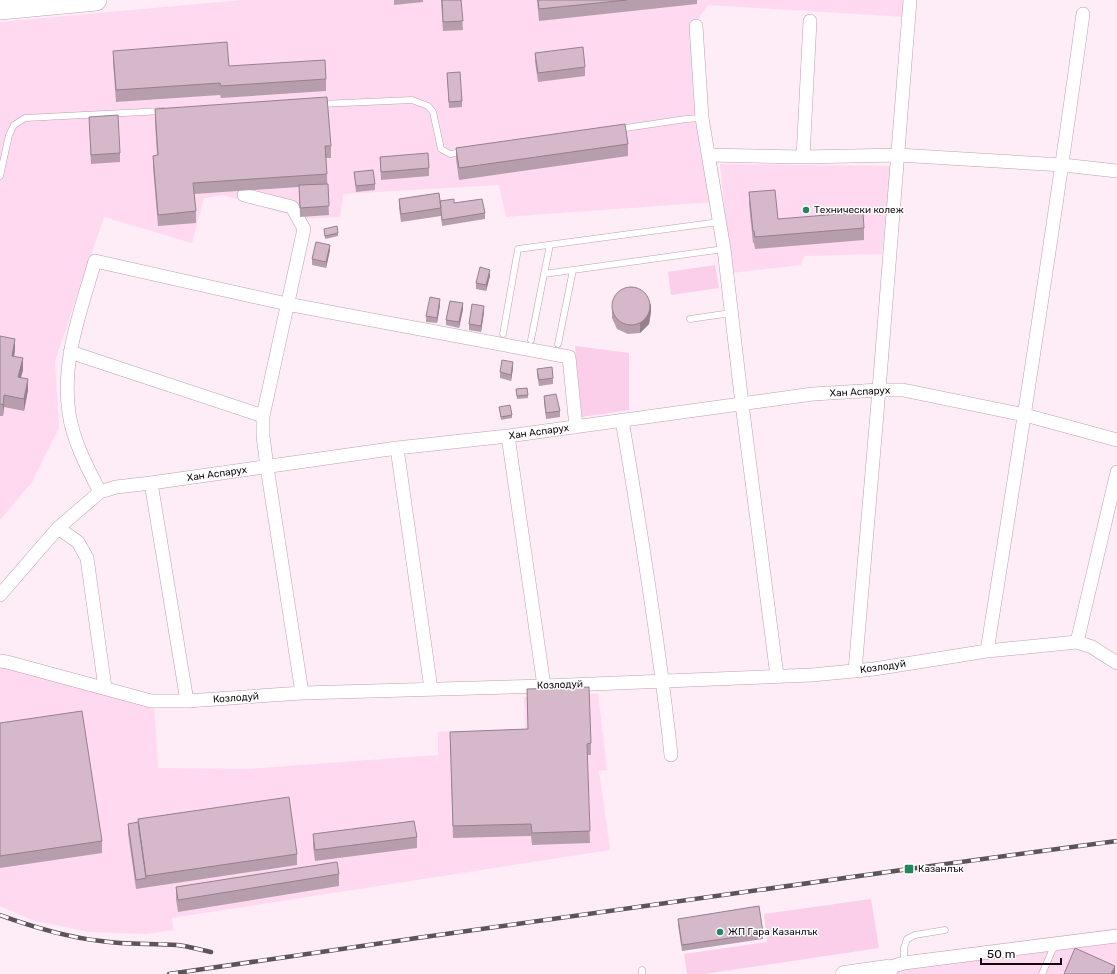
<svg xmlns="http://www.w3.org/2000/svg" width="1117" height="974" viewBox="0 0 1117 974" font-family="Rubik,sans-serif">
<style>
.built{fill:#ffd9ef}
.green{fill:#fbcee9}
.lines{fill:none;stroke-linecap:round;stroke-linejoin:round}
.service-casing{stroke:#bca0b1;stroke-width:7}
.minor-casing{stroke:#bca0b1;stroke-width:14}
.tertiary-casing{stroke:#bca0b1;stroke-width:17}
.trunk-casing{stroke:#bca0b1;stroke-width:22}
.service{stroke:#fff;stroke-width:6}
.minor{stroke:#fff;stroke-width:13}
.tertiary{stroke:#fff;stroke-width:16}
.trunk{stroke:#fff;stroke-width:21}
.rail-casing{stroke:#5f535a;stroke-width:4.5}
.rail{stroke:#fff;stroke-width:3;stroke-dasharray:9;stroke-linecap:butt}
.wall{fill:#b79ead}
.shaded-wall{fill:#95818d}
.building{fill:#d5b8c9;stroke:#95818d}
.poi-dot{fill:#24865f;stroke:#fff;stroke-width:1.5}
.labels{text-anchor:middle;dominant-baseline:central;stroke-width:3;stroke-linejoin:round;paint-order:stroke}
.poi-label{font-size:10px;fill:#11080e;stroke:#fff;text-anchor:start}
.street-label{font-size:10px;fill:#11080e;stroke:#fff}
</style>
<rect width="100%" height="100%" fill="#feecf7"/>
<!-- built -->
<path class="built" d="M 242,0 L 906,0 L 906,17 L 708,5 L 693,26 L 713,202 L 506,217 L 499,185 L 343,194 L 340,217 L 304,219 L 223,195 L 204,198 L 192,243 L 104,217 L 55,361 L 59,428 L 32,482 L 0,520 L 0,22 Z
M 720,164 L 892,166 L 882,254 L 804,256 L 801,265 L 731,273 Z
M 0,664 L 154,705 L 158,768 L 246,769 L 438,755 L 438,732 L 525,729 L 524,697 L 598,694 L 607,770 L 599,771 L 610,850 L 172,918 L 173,930 L 147,934 L 89,932 L 32,920 L 0,906 Z
M 1117,928 L 1117,974 L 891,974 L 888,960 L 903,956 Z"/>
<!-- green -->
<path class="green" d="M 715,265 L 719,288 L 671,295 L 668,272 Z
M 575,346 L 629,353 L 629,410 L 582,417 Z
M 871,899 L 879,948 L 704,974 L 687,974 L 684,954 L 767,942 L 764,914 Z"/>
<g class="lines">
<defs>
<path id="service" d="M 320,104 L 412,100 L 428,106 L 433,112 L 441,149 L 450,154 L 464,152
M 619,129 L 686,119 L 702,118
M 0,176 L 9,135 L 14,125 L 25,118 L 163,111
M 544,274 L 550,245
M 690,319 L 731,313
M 503,334 L 518,249 L 719,222
M 531,340 L 544,274 L 724,249
M 558,344 L 573,270
M 904,963 L 904,948 L 907,939 L 915,935 L 945,930
M 642,970 L 642,974
M 1042,974 L 1055,944"/>
<path id="minor" d="M 696,26 L 702,118 L 724,249 L 742,404 L 777,676
M 709,155 L 803,157 L 898,155 L 1063,165 L 1117,171
M 803,157 L 810,21
M 244,195 L 292,207 L 304,229 L 263,416 L 263,436 L 267,467 L 302,693
M 70,352 L 263,416
M 622,420 C 641,531 659,642 671,755
M 508,436 L 544,686
M 397,448 L 431,689
M 151,483 L 187,701
M 100,492 C 87,467 73,441 69,413 C 61,361 81,310 95,261 L 287,304 L 569,357 L 576,427
M 58,528 L 78,542 L 87,558 L 105,688
M 0,595 L 58,528 L 100,492 L 116,487 L 151,483 L 397,448 L 508,436 L 813,394 L 879,390 L 903,390 L 1025,415 L 1117,440
M 1077,642 L 1117,472
M 987,651 C 1021,439 1054,227 1083,14
M 0,661 L 7,662 L 151,701 L 187,701 L 302,693 L 544,686 L 812,675 L 874,669 L 987,651 L 1077,642 L 1092,647 L 1117,663
M 855,671 L 879,390 L 910,0
M 887,968 L 904,963 L 1117,936"/>
<path id="tertiary" d="M 844,974 L 887,968 L 889,974"/>
<path id="trunk" d="M 0,9 L 96,0"/>
</defs>
<!-- service casing -->
<use href="#service" class="service-casing"/>
<!-- minor casing -->
<use href="#minor" class="minor-casing"/>
<!-- tertiary casing -->
<use href="#tertiary" class="tertiary-casing"/>
<!-- trunk casing -->
<use href="#trunk" class="trunk-casing"/>
<!-- service -->
<use href="#service" class="service"/>
<!-- minor -->
<use href="#minor" class="minor"/>
<!-- tertiary -->
<use href="#tertiary" class="tertiary"/>
<!-- trunk -->
<use href="#trunk" class="trunk"/>
<defs>
<path id="rail" d="M 0,915 C 33,927 66,937 101,941 C 126,945 152,943 177,945 C 188,946 200,950 211,952
M 169,974 L 417,938 L 909,869 L 1117,841"/>
</defs>
<!-- rail casing -->
<use href="#rail" class="rail-casing"/>
<!-- rail -->
<use href="#rail" class="rail"/>
</g>
<!-- wall -->
<path class="wall" d="M 394,0 L 423,0 L 423,2 L 394,5 Z
M 441,0 L 461,0 L 463,30 L 443,31 Z
M 537,0 L 697,0 L 697,4 L 539,21 Z
M 113,51 L 326,79 L 326,91 L 221,98 L 220,95 L 116,102 L 113,62 Z
M 535,53 L 585,67 L 585,76 L 538,82 L 535,62 Z
M 447,73 L 462,101 L 462,107 L 449,108 Z
M 155,109 L 331,146 L 331,158 L 326,158 L 329,215 L 300,217 L 299,187 L 194,194 L 196,211 L 196,223 L 158,226 L 153,167 L 153,156 L 157,155 L 155,121 Z
M 89,117 L 120,153 L 120,162 L 91,164 Z
M 628,144 L 628,156 L 459,180 L 456,159 L 456,148 Z
M 380,157 L 429,168 L 429,176 L 381,180 Z
M 354,172 L 375,184 L 375,190 L 356,192 Z
M 749,192 L 778,219 L 864,228 L 864,240 L 755,249 L 754,243 L 753,243 L 749,204 Z
M 399,199 L 440,201 L 454,203 L 485,213 L 485,219 L 442,226 L 441,216 L 401,222 L 399,208 Z
M 324,229 L 338,233 L 338,236 L 325,239 Z
M 330,250 L 326,268 L 312,265 L 312,259 Z
M 490,276 L 486,291 L 476,289 L 476,283 Z
M 440,305 L 437,323 L 426,322 L 426,316 Z
M 463,309 L 459,328 L 446,325 L 446,320 Z
M 612,309 L 651,312 L 649,324 L 640,333 L 628,334 L 617,329 L 612,318 Z
M 484,312 L 481,332 L 469,330 L 469,324 Z
M 0,336 L 15,350 L 14,357 L 23,370 L 21,377 L 28,390 L 24,411 L 4,407 L 3,416 L 0,416 Z
M 513,368 L 511,381 L 500,378 L 500,372 Z
M 537,369 L 553,378 L 553,384 L 539,386 L 537,375 Z
M 516,389 L 528,395 L 528,398 L 517,399 Z
M 544,396 L 560,411 L 560,417 L 546,419 L 544,402 Z
M 499,407 L 512,415 L 512,418 L 501,420 Z
M 527,689 L 591,743 L 591,755 L 587,755 L 590,843 L 532,845 L 531,836 L 453,838 L 450,732 L 528,729 Z
M 0,723 L 102,841 L 102,853 L 0,868 Z
M 138,819 L 297,854 L 297,865 L 136,889 L 128,833 L 128,824 L 138,822 Z
M 313,834 L 417,837 L 417,848 L 315,861 L 313,846 Z
M 339,874 L 339,886 L 178,912 L 176,899 L 176,887 Z
M 678,919 L 763,933 L 763,939 L 682,951 L 678,925 Z"/>
<!-- shaded-wall -->
<path class="shaded-wall" d="M 330,245 L 330,250 L 326,268 L 326,262 Z
M 490,270 L 490,276 L 486,291 L 486,285 Z
M 440,299 L 440,305 L 437,323 L 437,318 Z
M 463,303 L 463,309 L 459,328 L 459,322 Z
M 651,303 L 651,312 L 649,324 L 640,333 L 640,324 Z
M 484,306 L 484,312 L 481,332 L 481,326 Z
M 15,339 L 15,350 L 12,368 L 12,356 Z
M 23,358 L 23,370 L 18,388 L 18,377 Z
M 513,362 L 513,368 L 511,381 L 511,375 Z
M 28,379 L 28,390 L 24,411 L 24,399 Z
M 4,395 L 4,407 L 3,416 L 3,405 Z
M 1115,966 L 1115,974 L 1111,974 Z"/>
<!-- building -->
<path class="building" d="M 442,0 L 461,0 L 463,21 L 443,22 Z
M 538,0 L 627,0 L 539,9 Z
M 227,42 L 229,66 L 325,60 L 326,79 L 221,86 L 220,83 L 116,90 L 113,51 Z
M 583,47 L 585,67 L 538,73 L 535,53 Z
M 460,72 L 462,101 L 449,102 L 447,73 Z
M 327,97 L 331,146 L 325,146 L 327,174 L 193,183 L 196,211 L 158,215 L 153,156 L 158,155 L 155,109 Z
M 118,115 L 120,153 L 91,155 L 89,117 Z
M 625,124 L 628,144 L 459,168 L 456,148 Z
M 428,153 L 429,168 L 381,172 L 380,157 Z
M 373,170 L 375,184 L 356,186 L 354,172 Z
M 328,184 L 329,206 L 300,208 L 299,185 Z
M 775,190 L 778,219 L 863,212 L 864,228 L 755,237 L 754,231 L 753,231 L 749,192 Z
M 439,193 L 441,208 L 401,214 L 399,199 Z
M 454,199 L 454,203 L 482,199 L 485,213 L 442,220 L 440,201 Z
M 337,226 L 338,233 L 325,236 L 324,229 Z
M 316,242 L 330,245 L 326,262 L 312,259 Z
M 480,267 L 490,270 L 486,285 L 476,283 Z
M612 306a19 19 0 1 1 38 0a19 19 0 1 1-38 0Z
M 430,297 L 440,299 L 437,318 L 426,316 Z
M 450,301 L 463,303 L 459,322 L 446,320 Z
M 472,304 L 484,306 L 481,326 L 469,324 Z
M 0,336 L 15,339 L 12,356 L 23,358 L 18,377 L 28,379 L 24,399 L 4,395 L 3,405 L 0,404 Z
M 502,360 L 513,362 L 511,375 L 500,372 Z
M 552,367 L 553,378 L 539,380 L 537,369 Z
M 527,388 L 528,395 L 517,396 L 516,389 Z
M 556,394 L 560,411 L 546,413 L 544,396 Z
M 510,405 L 512,415 L 501,417 L 499,407 Z
M 589,687 L 591,743 L 587,744 L 590,831 L 532,833 L 531,824 L 453,826 L 450,732 L 528,729 L 527,689 Z
M 82,711 L 102,841 L 0,856 L 0,723 Z
M 289,797 L 297,854 L 146,876 L 138,819 Z
M 414,821 L 417,837 L 315,850 L 313,834 Z
M 138,822 L 146,878 L 136,880 L 128,824 Z
M 337,862 L 339,874 L 178,900 L 176,887 Z
M 759,906 L 763,933 L 682,945 L 678,919 Z
M 1075,948 L 1115,966 L 1111,974 L 1064,974 Z"/>
<!-- markers -->
<g class="poi-dot">
<circle cx="806" cy="210" r="4"/>
<rect x="904" y="864" width="10" height="10" rx="2"/>
<circle cx="720" cy="932" r="4"/>
</g>
<g class="labels">
<!-- poi labels -->
<g class="poi-label">
<text x="814" y="210">Технически колеж</text>
<text x="918" y="869">Казанлък</text>
<text x="728" y="932">ЖП Гара Казанлък</text>
</g>
<!-- street labels -->
<g class="street-label">
<text transform="translate(860 392) rotate(-3)">Хан Аспарух</text>
<text transform="translate(539 432) rotate(-8)">Хан Аспарух</text>
<text transform="translate(217 474) rotate(-8)">Хан Аспарух</text>
<text transform="translate(883 667) rotate(-8)">Козлодуй</text>
<text transform="translate(560 685) rotate(-2)">Козлодуй</text>
<text transform="translate(236 698) rotate(-4)">Козлодуй</text>
</g>
</g>
<!-- scale -->
<path d="M981 958v6h80v-6" fill="none" stroke="#11080e" stroke-width="2"/>
<text x="987" y="958" font-size="12" fill="#11080e" stroke="#ffffff" stroke-width="3" paint-order="stroke">50 m</text>
</svg>
